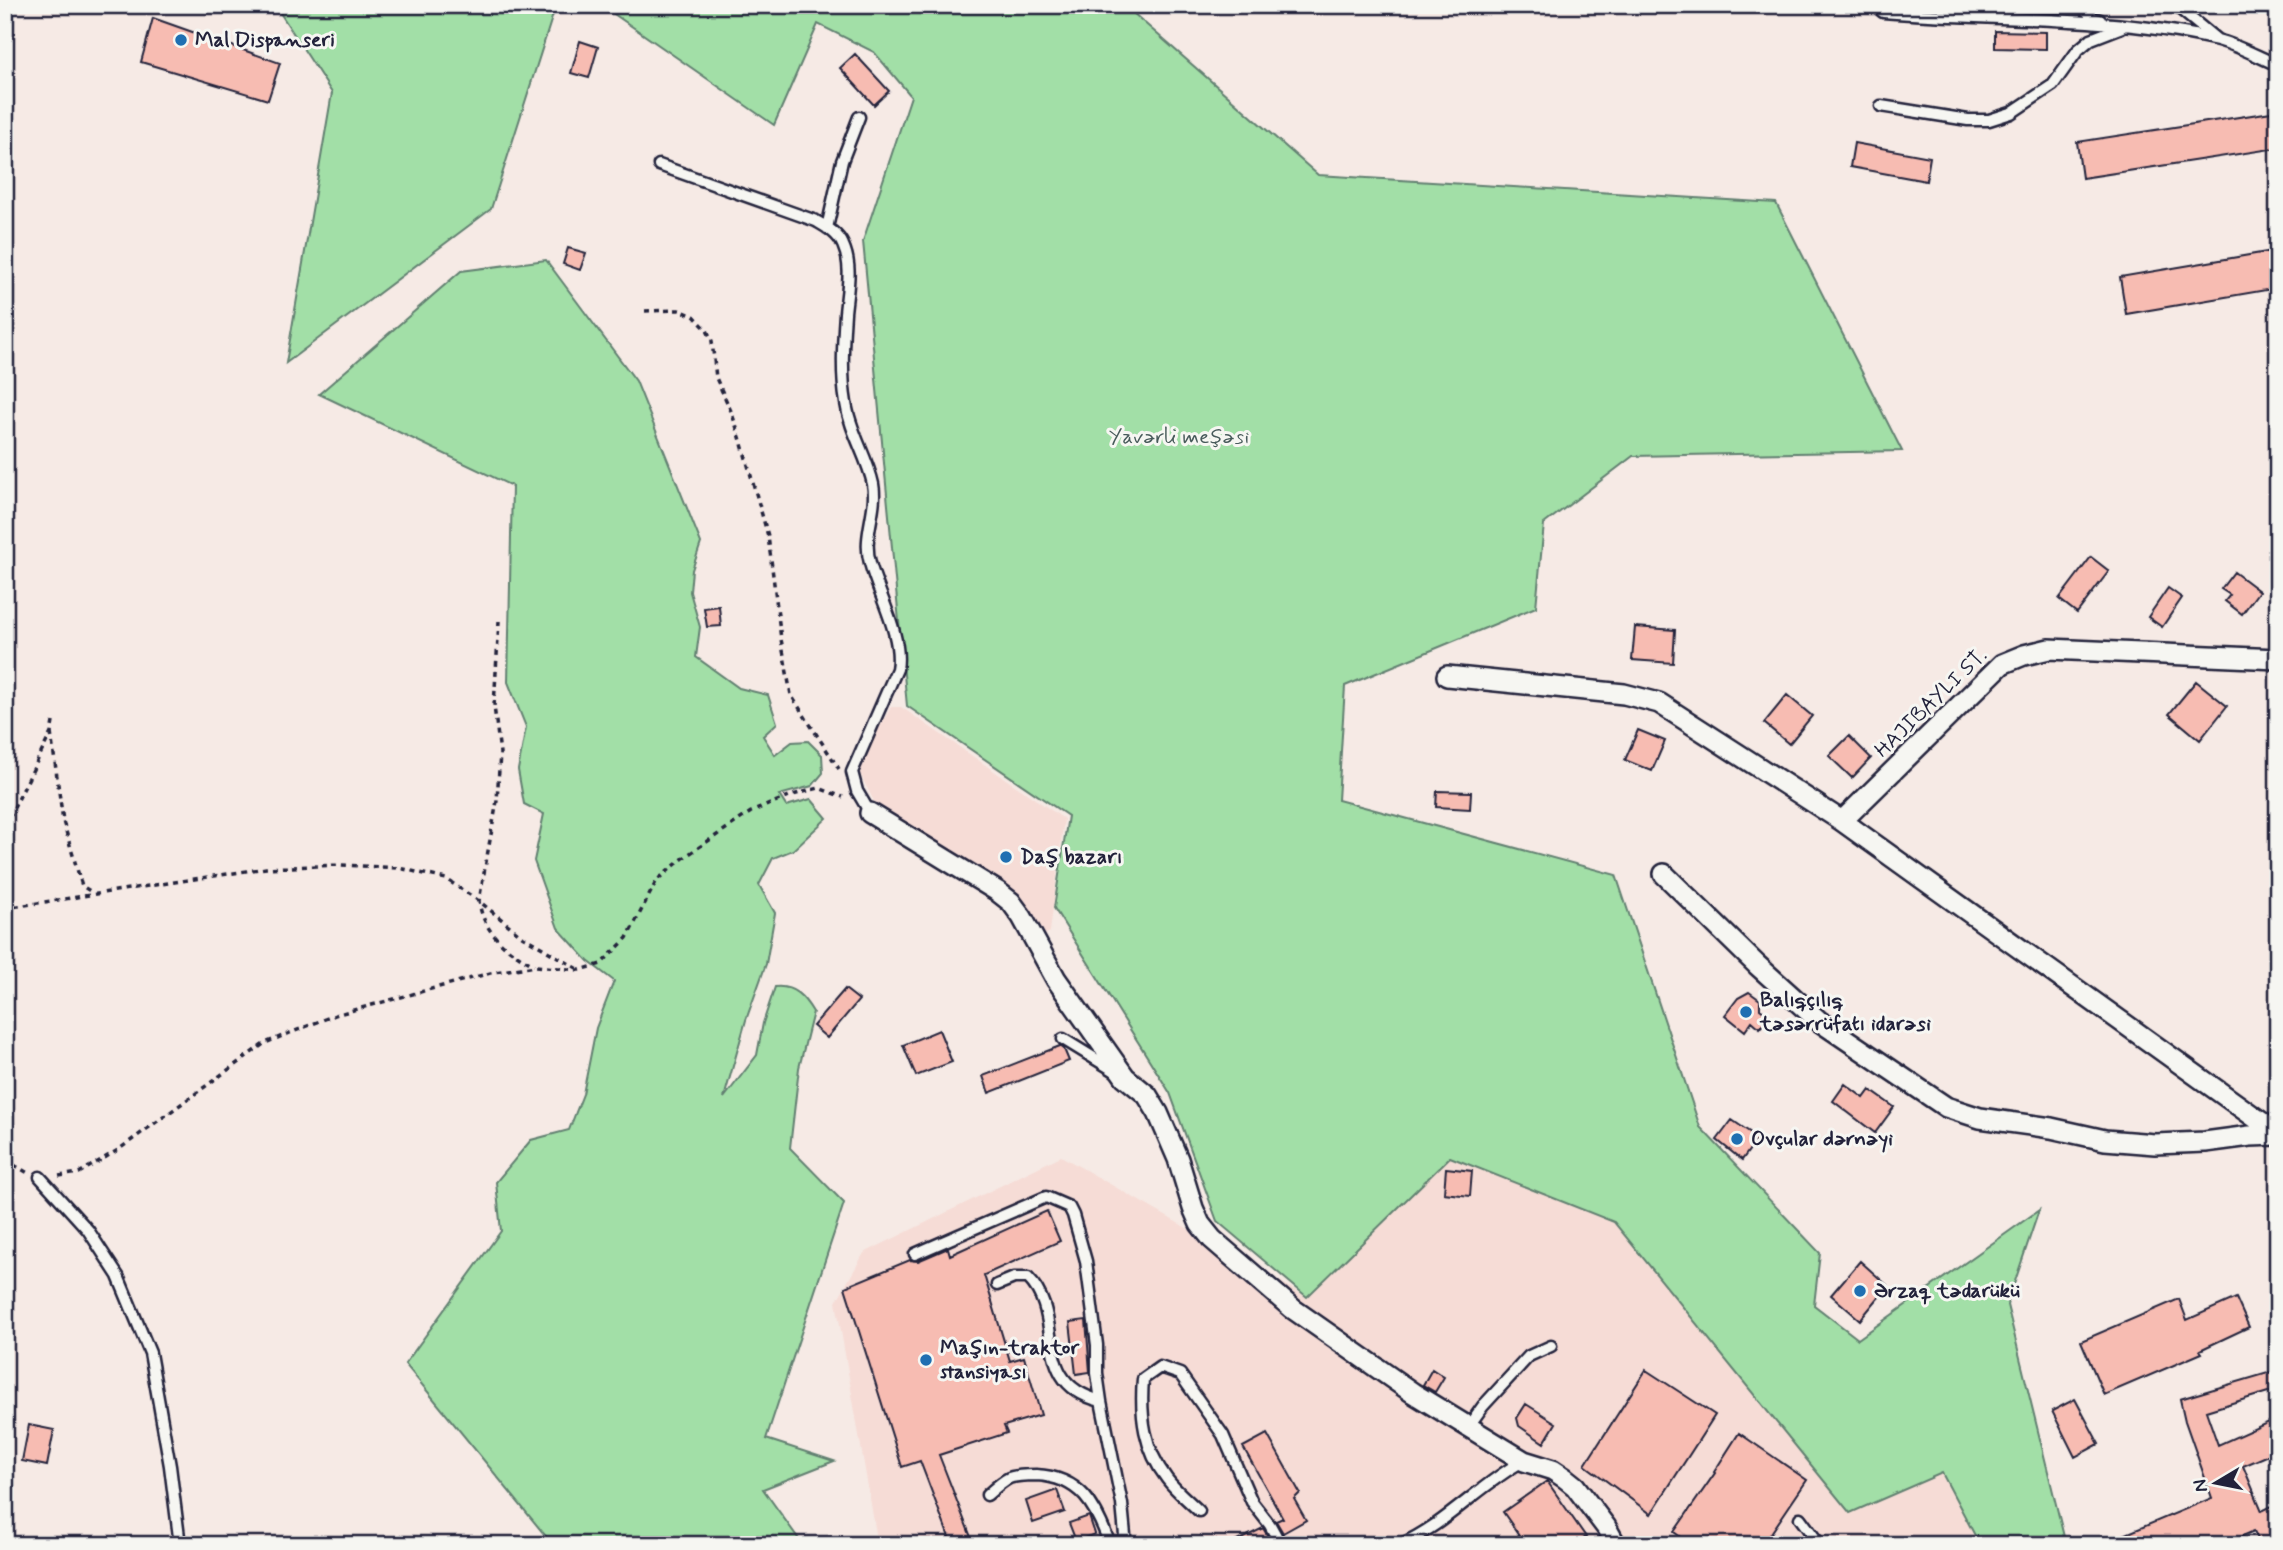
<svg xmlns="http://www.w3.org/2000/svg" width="2283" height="1550" viewBox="0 0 2283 1550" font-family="Mynerve,sans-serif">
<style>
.built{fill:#f6dcd6}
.green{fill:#a2dfa7;stroke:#628071;stroke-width:2}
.building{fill:#f7bcb2;stroke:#22223b;stroke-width:2}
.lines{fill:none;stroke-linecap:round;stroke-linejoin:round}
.service-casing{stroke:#22223b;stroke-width:15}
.minor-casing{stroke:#22223b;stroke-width:24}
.path{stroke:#22223b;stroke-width:3.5;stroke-dasharray:5 5;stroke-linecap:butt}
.service{stroke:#f6f6f2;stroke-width:10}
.minor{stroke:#f6f6f2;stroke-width:19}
.poi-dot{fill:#1f6fb2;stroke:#f6f6f2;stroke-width:2.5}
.labels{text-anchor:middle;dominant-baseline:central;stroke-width:6;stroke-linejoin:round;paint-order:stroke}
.poi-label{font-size:21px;font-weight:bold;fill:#22223b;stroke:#f6f6f2;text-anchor:start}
.park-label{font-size:21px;fill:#485b5b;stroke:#f6f6f2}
.street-label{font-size:21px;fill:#22223b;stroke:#f6f6f2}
</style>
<rect width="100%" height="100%" fill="#f6eae5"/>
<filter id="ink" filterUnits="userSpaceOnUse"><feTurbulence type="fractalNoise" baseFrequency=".0143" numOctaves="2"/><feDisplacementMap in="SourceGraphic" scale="14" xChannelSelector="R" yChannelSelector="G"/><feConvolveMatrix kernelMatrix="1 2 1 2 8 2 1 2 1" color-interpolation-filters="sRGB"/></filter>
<g filter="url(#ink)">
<!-- built -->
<path class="built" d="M 891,707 L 901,707 L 1064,819 L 1050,932 L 1040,938 L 1014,896 L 880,813 L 857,768 Z
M 1061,1156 L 1307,1297 L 1449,1157 L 1614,1222 L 1850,1513 L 1942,1473 L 1980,1545 L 878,1545 L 836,1302 L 864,1253 Z"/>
<!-- green -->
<path class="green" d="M 275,5 L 556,5 L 491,209 L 286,363 L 332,93 Z
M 601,5 L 1124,5 L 1318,175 L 1776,203 L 1902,451 L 1633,456 L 1544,524 L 1536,607 L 1345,686 L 1338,800 L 1616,875 L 1700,1127 L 1820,1253 L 1814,1305 L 1858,1339 L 2039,1210 L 2007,1305 L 2066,1545 L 1980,1545 L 1942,1473 L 1850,1513 L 1614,1222 L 1450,1157 L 1307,1297 L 1217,1221 L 1170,1093 L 1054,908 L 1068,816 L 907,706 L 863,241 L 911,96 L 874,52 L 818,24 L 774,125 Z
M 546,260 L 636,381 L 701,543 L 692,570 L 690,592 L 700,627 L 696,657 L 739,688 L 768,695 L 777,723 L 763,736 L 775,755 L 792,742 L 808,741 L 822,755 L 823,773 L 812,786 L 779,795 L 786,806 L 811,799 L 827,818 L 793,850 L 773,858 L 759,885 L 775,913 L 766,964 L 746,1020 L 724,1098 L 757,1055 L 763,1023 L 775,987 C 794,985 804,997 813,1012 L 799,1068 L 790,1148 L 844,1203 L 766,1439 L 834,1461 L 763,1489 L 803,1545 L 553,1545 L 405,1364 L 501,1231 L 496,1182 L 531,1140 L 569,1130 L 583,1094 L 596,1028 L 614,981 L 588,961 L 558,928 L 534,861 L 544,814 L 524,804 L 518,770 L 526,727 L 508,682 L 512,486 L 319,394 L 461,271 Z"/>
<!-- building -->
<path class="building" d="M 153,18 L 280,63 L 268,100 L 141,62 Z
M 1995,31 L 2046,32 L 2046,49 L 1995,48 Z
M 580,41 L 598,47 L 589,78 L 571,73 Z
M 855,54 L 889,91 L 874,105 L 840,68 Z
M 2278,111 L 2278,148 L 2082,178 L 2077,142 Z
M 1854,143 L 1930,157 L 1926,181 L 1850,167 Z
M 568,248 L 586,253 L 580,270 L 563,264 Z
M 2273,251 L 2278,288 L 2126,314 L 2120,277 Z
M 2091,557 L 2109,571 L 2077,613 L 2059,599 Z
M 2234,572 L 2259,591 L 2242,614 L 2225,601 L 2230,595 L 2221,589 Z
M 2168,588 L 2182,598 L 2162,627 L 2148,617 Z
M 719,606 L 721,626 L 707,627 L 704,608 Z
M 1635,627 L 1675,630 L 1673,663 L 1632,660 Z
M 2196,681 L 2227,706 L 2200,740 L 2169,714 Z
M 1787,695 L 1812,716 L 1789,744 L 1764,723 Z
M 1638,730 L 1665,741 L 1652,771 L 1625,760 Z
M 1849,736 L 1871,758 L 1852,778 L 1829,756 Z
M 1437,791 L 1471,792 L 1470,809 L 1436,807 Z
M 845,989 L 859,1000 L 827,1038 L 813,1026 Z
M 1749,992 L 1760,1000 L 1760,1009 L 1769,1016 L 1760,1028 L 1752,1021 L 1745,1031 L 1725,1015 L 1738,998 Z
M 939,1030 L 952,1062 L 916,1076 L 903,1045 Z
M 1060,1046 L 1064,1049 L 1069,1061 L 989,1093 L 983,1076 Z
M 1845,1084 L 1864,1098 L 1870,1090 L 1894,1107 L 1875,1133 L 1833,1101 Z
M 1732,1120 L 1758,1138 L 1742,1160 L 1717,1140 Z
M 1446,1168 L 1472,1171 L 1470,1196 L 1444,1193 Z
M 1047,1211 L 1060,1241 L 984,1275 L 1010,1361 L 1024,1357 L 1041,1415 L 1004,1426 L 1007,1433 L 939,1455 L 974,1545 L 952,1545 L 920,1461 L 902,1467 L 845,1287 L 910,1260 L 918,1261 L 948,1248 L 950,1255 Z
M 1860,1261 L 1888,1286 L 1860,1320 L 1831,1295 Z
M 2236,1298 L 2249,1327 L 2200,1350 L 2202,1353 L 2104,1395 L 2081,1341 L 2179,1299 L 2187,1320 Z
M 1086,1320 L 1090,1372 L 1076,1374 L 1070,1322 Z
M 1432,1369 L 1444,1377 L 1435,1392 L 1423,1385 Z
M 1646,1370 L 1715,1415 L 1651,1514 L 1585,1465 Z
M 2278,1370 L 2278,1389 L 2206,1411 L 2218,1445 L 2278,1418 L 2278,1451 L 2243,1466 L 2262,1511 L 2278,1503 L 2278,1540 L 2269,1545 L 2261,1545 L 2254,1531 L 2222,1545 L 2100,1545 L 2212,1498 L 2185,1421 L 2180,1399 Z
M 2075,1399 L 2099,1444 L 2075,1457 L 2052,1411 Z
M 1526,1404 L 1556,1423 L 1544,1443 L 1519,1426 L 1517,1418 Z
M 29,1425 L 54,1430 L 47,1466 L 22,1461 Z
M 1739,1433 L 1807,1480 L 1763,1545 L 1691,1545 L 1674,1532 L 1715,1473 L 1714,1472 Z
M 1267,1434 L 1300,1493 L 1294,1499 L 1306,1520 L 1283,1533 L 1276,1521 L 1283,1518 L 1243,1447 Z
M 1547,1481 L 1586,1537 L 1575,1545 L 1526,1545 L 1503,1512 Z
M 1057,1490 L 1065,1512 L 1033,1523 L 1026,1501 Z
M 1089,1516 L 1095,1534 L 1076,1541 L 1069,1523 Z
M 1263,1528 L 1270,1540 L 1261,1545 L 1229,1545 Z"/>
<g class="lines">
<defs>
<path id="service" d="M 1875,5 L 1883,12 C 1993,21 2105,15 2213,39 C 2234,43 2258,57 2278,65
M 2082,5 L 2093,18 L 2100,20
M 2175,5 L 2216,39
M 1881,106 L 1968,120 L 1989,120 L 2011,113 L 2053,85 L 2078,50 L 2091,39 L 2122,27
M 659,165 L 816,221 C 826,227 838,233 843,245 C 853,267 847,290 845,313 C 843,342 841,374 846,403 C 850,432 867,456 873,484 C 878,510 862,536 870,563 C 878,594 903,636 897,669 L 852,772 L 857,791 L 870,813
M 827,228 L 842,161 L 859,117
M 1063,1039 L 1115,1071
M 40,1177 L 88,1230 L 118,1276 L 150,1353 L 170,1466 L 180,1545
M 915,1254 L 1046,1197 L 1069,1207 L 1073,1215 L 1086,1261 L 1097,1345 L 1097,1373 L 1101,1401 L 1122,1504 L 1125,1535 L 1121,1545
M 997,1285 L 1014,1278 L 1028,1278 C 1067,1317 1029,1383 1101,1401
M 1468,1427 L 1483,1406 L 1529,1356 L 1551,1346
M 987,1495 C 993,1490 1001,1482 1009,1478 C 1017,1475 1027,1475 1036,1475 C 1081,1477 1096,1506 1110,1545
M 1199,1511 C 1189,1501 1176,1491 1167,1479 C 1144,1449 1140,1416 1143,1379 L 1160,1367 L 1180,1374 L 1223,1435 L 1252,1502 L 1270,1525 L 1281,1545
M 1800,1518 L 1820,1545
M 1399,1545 C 1446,1525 1479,1485 1523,1461"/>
<path id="minor" d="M 1447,676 L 1624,694 L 1659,703 L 1842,821 L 2278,1134
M 870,813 L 997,891 L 1011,902 L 1022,917 L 1056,979 L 1125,1077 L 1147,1095 L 1158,1113 L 1178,1159 L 1193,1208 L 1200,1224 L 1212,1239 L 1293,1309 L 1413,1393 L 1524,1461 L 1553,1470 L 1565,1478 L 1575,1486 L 1606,1527 L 1616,1545
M 1842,821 L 2002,664 L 2024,655 L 2049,649 L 2278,659
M 1664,874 L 1757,965 L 1819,1021 L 1946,1107 L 1980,1118 L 2051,1128 L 2105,1140 L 2155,1144 L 2205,1142 L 2250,1136 L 2278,1135"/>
</defs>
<!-- service casing -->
<use href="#service" class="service-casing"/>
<!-- minor casing -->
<use href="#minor" class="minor-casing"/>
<!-- path -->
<path class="path" d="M 645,311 L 679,310 L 694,316 L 707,330 L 712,341 L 716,378 L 731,411 L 740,437 L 768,536 L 781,639 L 791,695 L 839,769
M 499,621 L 494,706 L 500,753 L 497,801 L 479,901 C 483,933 507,951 534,965
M 51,733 L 63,821 L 82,886 L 93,893
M 5,826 L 51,733 L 53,722
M 5,908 L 266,868 L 341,865 L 399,868 L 446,879 L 479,901 L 522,936 L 580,970
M 5,1160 L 28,1173
M 59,1176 L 79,1173 L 118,1150 L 265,1043 L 335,1015 L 494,972 L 536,966 L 580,970 L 601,964 L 627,938 L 657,880 L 686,856 L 751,812 L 789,796 L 819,788 L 843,797"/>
<!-- service -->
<use href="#service" class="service"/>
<!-- minor -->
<use href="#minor" class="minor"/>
</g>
</g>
<!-- markers -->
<g class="poi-dot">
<circle cx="181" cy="40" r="7"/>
<circle cx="1006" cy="857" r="7"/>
<circle cx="1746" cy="1012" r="7"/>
<circle cx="1737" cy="1139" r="7"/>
<circle cx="1860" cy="1291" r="7"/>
<circle cx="926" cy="1360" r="7"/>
</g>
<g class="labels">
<!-- poi labels -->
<g class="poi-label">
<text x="195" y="40">Mal Dispanseri</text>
<text x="1020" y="857">Daş bazarı</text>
<text x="1760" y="1000">Balıqçılıq<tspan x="1760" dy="24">təsərrüfatı idarəsi</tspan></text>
<text x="1751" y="1139">Ovçular dərnəyi</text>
<text x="1874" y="1291">Ərzaq tədarükü</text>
<text x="940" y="1348">Maşın-traktor<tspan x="940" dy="24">stansiyası</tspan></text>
</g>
<!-- park labels -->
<g class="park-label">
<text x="1179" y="437">Yavərli meşəsi</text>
</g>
<!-- street labels -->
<g class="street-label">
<text transform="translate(1931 703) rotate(-44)">HAJIBAYLI ST.</text>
</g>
</g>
<!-- margin -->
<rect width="2283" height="1550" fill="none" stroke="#f6f6f2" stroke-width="28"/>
<rect x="14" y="14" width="2255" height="1522" fill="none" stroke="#22223b" stroke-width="2.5" filter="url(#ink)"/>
<!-- north arrow -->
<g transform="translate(2216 1483) rotate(260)" stroke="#f6f6f2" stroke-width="5" paint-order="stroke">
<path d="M0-5L12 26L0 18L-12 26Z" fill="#22223b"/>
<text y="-10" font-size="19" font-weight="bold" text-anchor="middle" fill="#22223b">N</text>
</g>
</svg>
